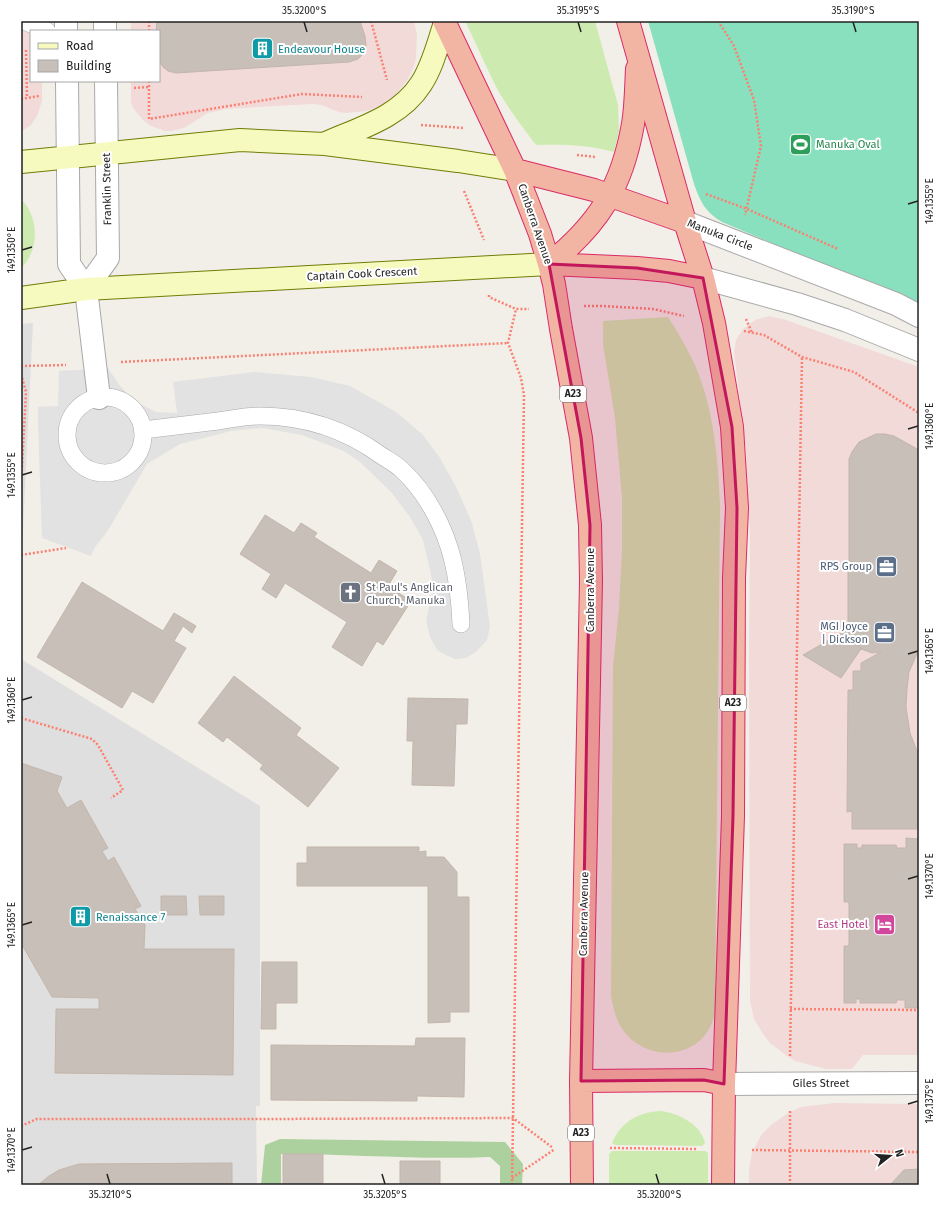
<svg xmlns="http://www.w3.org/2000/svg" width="940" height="1206" viewBox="0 0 940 1206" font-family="'Fira Sans',sans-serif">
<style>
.residential{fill:#e0dfdf}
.commercial{fill:#f2dad9}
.grass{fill:#cdebb0}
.forest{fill:#add19e}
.pitch{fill:#88e0be}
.parking{fill:#e2e2e2}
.building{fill:#c7bfb8;stroke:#c4b6ab}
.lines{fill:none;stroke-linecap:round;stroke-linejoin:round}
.service-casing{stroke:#a9a9a9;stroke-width:18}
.minor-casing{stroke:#a9a9a9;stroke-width:24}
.tertiary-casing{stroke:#a9a9a9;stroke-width:24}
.secondary-casing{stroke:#707d05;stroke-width:24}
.trunk-casing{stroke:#dc2a67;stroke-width:24}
.path{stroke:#fa8072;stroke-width:2.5;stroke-dasharray:2 2;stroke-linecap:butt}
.service{stroke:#fff;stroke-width:17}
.minor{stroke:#fff;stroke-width:22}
.tertiary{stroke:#fff;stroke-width:22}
.secondary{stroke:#f7fabf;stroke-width:22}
.trunk{stroke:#f2b4a3;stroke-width:22}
.marked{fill:#c2185b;fill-opacity:0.2;stroke:#c2185b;stroke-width:3;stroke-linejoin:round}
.ticks{fill:none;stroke:#222;stroke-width:1.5}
.labels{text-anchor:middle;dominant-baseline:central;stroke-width:4;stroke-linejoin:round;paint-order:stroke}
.shield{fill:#fff;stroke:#646464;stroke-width:1}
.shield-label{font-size:10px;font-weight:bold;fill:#222}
.culture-label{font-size:11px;fill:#0d838f;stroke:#fff;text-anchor:start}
.leisure-label{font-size:11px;fill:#27864d;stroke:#fff;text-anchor:start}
.street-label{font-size:11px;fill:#222;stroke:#fff}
.service-label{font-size:11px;fill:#4e5e75;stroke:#fff;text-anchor:end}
.worship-label{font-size:11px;fill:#5b616d;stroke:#fff;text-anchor:start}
.hotel-label{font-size:11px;fill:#b23c85;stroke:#fff;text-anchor:end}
.neatline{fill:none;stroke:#222;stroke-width:1.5}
.ticks-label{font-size:10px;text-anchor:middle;fill:#222}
</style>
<rect width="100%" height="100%" fill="#f2efe9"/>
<!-- residential -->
<path class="residential" d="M 33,323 L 21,570 L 21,324 Z
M 21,659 L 260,806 L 260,1106 L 256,1106 L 257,1185 L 21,1185 Z"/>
<!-- commercial -->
<path class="commercial" d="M 21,21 L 31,31 L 31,81 L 42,81 L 42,101 L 37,116 L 31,125 L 21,132 Z
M 131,21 L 414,21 L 417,34 L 416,58 L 414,66 L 408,79 L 394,97 L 380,106 L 367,111 L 346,113 L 339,112 L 321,105 L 312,104 L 226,109 L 208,113 L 184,128 L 171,131 L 165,131 L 151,126 L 143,120 L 133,108 L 131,103 L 131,81 L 159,81 L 159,31 L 131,31 Z
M 769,316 L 786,320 L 919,367 L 919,1055 L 863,1055 L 852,1069 L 826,1069 L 814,1066 L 795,1061 L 787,1056 L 770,1043 L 763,1034 L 754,1019 L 750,1002 L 749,652 L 750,536 L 746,451 L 734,352 L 736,340 L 743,329 L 755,320 Z
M 835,1103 L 919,1104 L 919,1185 L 749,1185 L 749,1170 L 752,1152 L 762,1134 L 771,1125 L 788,1113 L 801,1107 Z"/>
<!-- grass -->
<path class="grass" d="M 465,21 L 595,21 L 618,105 L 619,131 L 614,152 C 590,145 561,144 536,145 C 523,128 511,112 500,94 C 487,70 477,45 465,21 Z
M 21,199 C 39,216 40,251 21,268 Z
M 668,317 C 678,332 687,348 695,365 C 714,410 718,457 720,505 L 715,1011 C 709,1052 663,1065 632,1040 C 618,1028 614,1013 611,996 L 613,667 L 619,608 L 622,549 L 622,498 L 615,418 L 603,344 L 603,321 Z
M 661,1111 C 678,1113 701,1124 705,1143 L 702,1146 L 615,1145 L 612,1143 C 621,1122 638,1112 661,1111 Z
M 612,1151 L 705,1151 L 708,1153 L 708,1185 L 609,1185 L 609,1154 Z"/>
<!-- forest -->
<path class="forest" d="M 280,1139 L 505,1142 L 523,1164 L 522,1185 L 500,1185 L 500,1166 L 490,1157 C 420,1160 351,1154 281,1154 L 281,1185 L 261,1185 L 265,1145 Z"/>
<!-- pitch -->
<path class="pitch" d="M 648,21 L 919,21 L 919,307 L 868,284 L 722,222 C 705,212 700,201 694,184 Z"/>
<!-- parking -->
<path class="parking" d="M 108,368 L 120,386 L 136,402 L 156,412 L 177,413 L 173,382 L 254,372 L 311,377 L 350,386 L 396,412 L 423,435 L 440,458 L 457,489 L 472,523 L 480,554 L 490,627 L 487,640 L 477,651 L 466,658 L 455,659 L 446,655 L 437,650 L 430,637 L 426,621 L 433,590 L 431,574 L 423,540 L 410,517 L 392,493 L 360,462 L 344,451 L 302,435 L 262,428 L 231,431 L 180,444 L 147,464 L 107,532 L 95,547 L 91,556 L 42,538 L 38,422 L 38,407 L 58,406 L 59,371 Z"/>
<!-- building -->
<path class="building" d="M 157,21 L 360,21 L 365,36 L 366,45 L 364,53 L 358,59 L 349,62 L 176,73 L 168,71 L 163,67 L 159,61 L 159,31 L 156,31 Z
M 876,434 L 885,434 L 894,436 L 919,450 L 919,649 L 909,672 L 907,689 L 906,707 L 910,733 L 919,756 L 919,829 L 852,829 L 852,811 L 847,812 L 848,690 L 853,690 L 853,671 L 861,671 L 861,663 L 881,652 L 872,653 L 861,649 L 852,639 L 848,629 L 848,568 L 852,568 L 852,562 L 849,562 L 849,459 L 852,452 L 859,442 Z
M 265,515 L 294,533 L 301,523 L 317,533 L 314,537 L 371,573 L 379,560 L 397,571 L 388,586 L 411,601 L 383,645 L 377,641 L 362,666 L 332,647 L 347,622 L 285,583 L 276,598 L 262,589 L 271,574 L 240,554 Z
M 82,582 L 163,631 L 174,613 L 196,626 L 192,633 L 183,626 L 174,641 L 186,648 L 153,703 L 132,691 L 122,708 L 37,657 Z
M 848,629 L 852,639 L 861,649 L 841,678 L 803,655 Z
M 234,676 L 301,728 L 296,735 L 339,768 L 308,807 L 260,769 L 263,765 L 227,737 L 223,742 L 198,723 Z
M 408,698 L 468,699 L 467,724 L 456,724 L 454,786 L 412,785 L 413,741 L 407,741 Z
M 21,763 L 62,777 L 57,791 L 67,808 L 81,800 L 108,848 L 102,851 L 108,861 L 114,857 L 141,906 L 135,909 L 145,925 L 144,949 L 234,949 L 233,1075 L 55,1073 L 56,1009 L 99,1009 L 99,998 L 52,997 L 21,943 Z
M 906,838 L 919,839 L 919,1008 L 905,1008 L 905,1000 L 897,1000 L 896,1003 L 860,1003 L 860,999 L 856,999 L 856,1003 L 844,1003 L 844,946 L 849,946 L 849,902 L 844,902 L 844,844 L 857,844 L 857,848 L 862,848 L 862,845 L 896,845 L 897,848 L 906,848 Z
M 307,847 L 419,847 L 419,852 L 426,851 L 426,857 L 444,857 L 457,872 L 457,897 L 469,897 L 469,1012 L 450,1012 L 450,1022 L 428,1023 L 428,886 L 297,886 L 297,863 L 307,863 Z
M 161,896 L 186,896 L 187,915 L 161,915 Z
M 199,896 L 224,896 L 224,915 L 200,915 Z
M 262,962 L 297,962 L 297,1003 L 276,1003 L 276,1029 L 261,1029 Z
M 416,1038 L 465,1038 L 464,1097 L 417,1096 L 417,1101 L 271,1100 L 271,1045 L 415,1046 Z
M 283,1154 L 323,1154 L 323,1185 L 283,1185 Z
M 400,1161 L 440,1161 L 440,1185 L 400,1185 Z
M 232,1163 L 232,1185 L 38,1185 L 49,1176 L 59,1170 L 79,1164 Z
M 919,1169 L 919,1185 L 890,1185 L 904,1170 Z"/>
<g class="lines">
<defs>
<path id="service" d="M 24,21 L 47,31
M67 435a38 38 0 1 1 76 0a38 38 0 1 1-76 0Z
M 143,430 C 168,427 193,424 218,421 C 232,419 247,416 260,416 C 306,416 345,429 382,456 C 388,460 396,464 402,470 C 427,493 445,528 453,561 C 458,582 460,603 461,624"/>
<path id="minor" d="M 66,21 L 66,31
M 105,21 L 105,31
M 67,81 L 69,264 L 86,289 L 99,398
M 86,289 L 108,258 L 106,81
M 724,1084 L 919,1083"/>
<path id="tertiary" d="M 685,222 L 896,304 L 919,316
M 703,278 L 797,304 L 845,320 L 919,350"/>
<path id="secondary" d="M 326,143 C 360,128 400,117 421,84 C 433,66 438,43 445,23
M 21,162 L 240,140 L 325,144 L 458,161 L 515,170
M 21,298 L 86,289 L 549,264"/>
<path id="trunk" d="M 444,21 L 515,170 L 540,234 L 549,264 L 554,284 L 561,329 L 581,438 L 590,525 L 591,581 L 581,1081 L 582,1185
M 628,21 L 685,222 L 703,278 L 714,323 L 732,427 L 737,508 L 734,578 L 733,816 L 724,1084 L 723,1185
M 515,170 L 594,190 L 685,222
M 549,264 C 599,224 622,187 633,124 C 636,106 636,87 637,69
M 549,264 L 637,268 L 669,271 L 703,278
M 581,1081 L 704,1080 L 724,1084"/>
</defs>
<!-- service casing -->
<use href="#service" class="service-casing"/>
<!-- minor casing -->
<use href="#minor" class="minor-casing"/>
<!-- tertiary casing -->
<use href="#tertiary" class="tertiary-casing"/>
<!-- secondary casing -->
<use href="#secondary" class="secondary-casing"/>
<!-- trunk casing -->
<use href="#trunk" class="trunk-casing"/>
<!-- path -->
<path class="path" d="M 149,21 L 149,31
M 371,21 L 387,80
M 718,21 L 734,46 L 754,100 L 761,146 L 745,215
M 26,50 L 27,98
M 149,81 L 149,119 L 302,94 L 362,97
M 134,88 L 149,87
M 21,99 L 39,96
M 421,125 L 464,128
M 577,155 L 596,157
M 464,191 L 484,240
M 706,194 L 747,209 L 838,249
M 489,295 L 489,297 L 516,309 L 529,309
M 584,306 L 603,306 L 653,309 L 684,316
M 746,319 L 752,333
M 744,331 L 764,335 L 802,357 L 854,372 L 919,413
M 121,362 L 508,343
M 21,366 L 66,365
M 21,374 L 26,392 L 21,485
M 21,555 L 66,548
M 21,718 L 92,739 L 98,745 L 123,790 L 111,798
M 790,1009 L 919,1010
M 790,1056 L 802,357
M 790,1111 L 790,1185
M 21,1126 L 37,1119 L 266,1119 L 513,1118 L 553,1148
M 610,1148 L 697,1149
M 752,1150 L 919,1152
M 512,1178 L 555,1149
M 512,1185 L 524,395 L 521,378 L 508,343 L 516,309"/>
<!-- service -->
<use href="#service" class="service"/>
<!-- minor -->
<use href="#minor" class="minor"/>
<!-- tertiary -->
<use href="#tertiary" class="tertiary"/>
<!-- secondary -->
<use href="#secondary" class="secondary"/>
<!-- trunk -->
<use href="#trunk" class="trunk"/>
</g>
<!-- marked area -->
<path class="marked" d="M 549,264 L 637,268 L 703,278 L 732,427 L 737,508 L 733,816 L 724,1084 L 704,1080 L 581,1081 L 590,525 L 581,438 Z"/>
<!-- ticks -->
<path class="ticks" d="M 304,22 L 307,32M 578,22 L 581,32M 853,22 L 856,32M 908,204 L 918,201M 22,250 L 32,247M 908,429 L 918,426M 22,475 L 32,472M 908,654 L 918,651M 22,700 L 32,697M 908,879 L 918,876M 22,925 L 32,922M 908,1104 L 918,1101M 22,1150 L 32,1147M 107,1174 L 110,1184M 382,1174 L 385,1184M 656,1174 L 659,1184"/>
<!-- icons -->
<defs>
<symbol id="building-square" viewBox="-11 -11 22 22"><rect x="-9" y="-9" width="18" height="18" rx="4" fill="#0f9aa8" stroke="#fff"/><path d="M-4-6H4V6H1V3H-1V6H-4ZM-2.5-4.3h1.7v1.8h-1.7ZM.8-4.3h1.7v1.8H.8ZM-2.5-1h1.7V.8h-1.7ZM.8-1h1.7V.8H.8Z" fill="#fff"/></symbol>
<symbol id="stadium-square" viewBox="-11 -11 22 22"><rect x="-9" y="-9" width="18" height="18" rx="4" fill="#2e9e5b" stroke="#fff"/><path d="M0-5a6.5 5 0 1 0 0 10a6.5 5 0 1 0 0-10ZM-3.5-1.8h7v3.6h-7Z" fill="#fff"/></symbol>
<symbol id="office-square" viewBox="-11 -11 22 22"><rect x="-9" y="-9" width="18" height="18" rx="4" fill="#5c6f8a" stroke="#fff"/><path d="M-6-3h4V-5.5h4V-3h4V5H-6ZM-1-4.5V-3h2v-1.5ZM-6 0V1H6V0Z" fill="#fff"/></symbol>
<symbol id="church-square" viewBox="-11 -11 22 22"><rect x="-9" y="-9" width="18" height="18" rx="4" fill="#6b7280" stroke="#fff"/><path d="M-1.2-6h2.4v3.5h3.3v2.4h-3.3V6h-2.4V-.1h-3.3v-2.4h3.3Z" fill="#fff"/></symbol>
<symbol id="hotel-square" viewBox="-11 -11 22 22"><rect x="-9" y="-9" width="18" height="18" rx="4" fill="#d1479c" stroke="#fff"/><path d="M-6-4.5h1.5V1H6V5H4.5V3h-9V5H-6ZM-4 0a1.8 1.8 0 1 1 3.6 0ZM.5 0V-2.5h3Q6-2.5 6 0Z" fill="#fff"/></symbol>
</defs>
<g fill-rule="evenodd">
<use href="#building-square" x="250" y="36" width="25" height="25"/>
<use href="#stadium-square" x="788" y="132" width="25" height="25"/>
<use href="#office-square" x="874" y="554" width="25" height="25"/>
<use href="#church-square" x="338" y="580" width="25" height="25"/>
<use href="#office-square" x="872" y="620" width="25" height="25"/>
<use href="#building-square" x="68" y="904" width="25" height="25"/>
<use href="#hotel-square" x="872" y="912" width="25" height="25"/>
</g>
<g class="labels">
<!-- shield labels -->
<g class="shield">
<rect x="560" y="386" width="26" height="16" rx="3"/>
<rect x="720" y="695" width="26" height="16" rx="3"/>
<rect x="568" y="1125" width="26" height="16" rx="3"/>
</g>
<g class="shield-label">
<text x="573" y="394">A23</text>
<text x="733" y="703">A23</text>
<text x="581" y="1133">A23</text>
</g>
<!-- culture labels -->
<g class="culture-label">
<text x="278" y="49">Endeavour House</text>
<text x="96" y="917">Renaissance 7</text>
</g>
<!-- leisure labels -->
<g class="leisure-label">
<text x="816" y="144">Manuka Oval</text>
</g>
<!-- street labels -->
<g class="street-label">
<text transform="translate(107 189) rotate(-91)">Franklin Street</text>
<text transform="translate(535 224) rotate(71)">Canberra Avenue</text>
<text transform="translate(720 235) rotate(21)">Manuka Circle</text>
<text transform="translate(362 274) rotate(-3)">Captain Cook Crescent</text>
<text transform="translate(590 590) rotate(-90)">Canberra Avenue</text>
<text transform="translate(584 914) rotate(-89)">Canberra Avenue</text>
<text x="821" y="1083">Giles Street</text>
</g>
<!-- service labels -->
<g class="service-label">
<text x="872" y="566">RPS Group</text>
<text x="868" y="626">MGI Joyce<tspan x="868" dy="13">| Dickson</tspan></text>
</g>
<!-- worship labels -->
<g class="worship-label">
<text x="366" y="587">St Paul's Anglican<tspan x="366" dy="13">Church, Manuka</tspan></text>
</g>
<!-- hotel labels -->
<g class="hotel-label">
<text x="868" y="924">East Hotel</text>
</g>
</g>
<!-- border -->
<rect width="940" height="1206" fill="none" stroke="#ffffff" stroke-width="44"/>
<!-- legend -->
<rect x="30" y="30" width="130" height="52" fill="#ffffff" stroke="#a7a7a7"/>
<rect x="38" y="43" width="20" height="6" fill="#f7fabf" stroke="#a7a7a7"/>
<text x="66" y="50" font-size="12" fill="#222222">Road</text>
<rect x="38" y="60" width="20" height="12" fill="#c7bfb8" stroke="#a7a7a7"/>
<text x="66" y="70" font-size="12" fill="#222222">Building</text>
<!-- north arrow -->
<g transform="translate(890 1156) rotate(73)" stroke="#ffffff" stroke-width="3" paint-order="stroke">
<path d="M0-3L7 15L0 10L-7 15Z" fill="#222222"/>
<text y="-6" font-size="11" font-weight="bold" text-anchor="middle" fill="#222222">N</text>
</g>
<rect x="22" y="22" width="896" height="1162" class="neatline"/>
<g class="ticks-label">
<text x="304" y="14">35.3200°S</text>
<text x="578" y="14">35.3195°S</text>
<text x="853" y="14">35.3190°S</text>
<text transform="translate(929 201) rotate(-90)" y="4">149.1355°E</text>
<text transform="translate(11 250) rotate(-90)" y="4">149.1350°E</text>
<text transform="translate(929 426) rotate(-90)" y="4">149.1360°E</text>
<text transform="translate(11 475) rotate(-90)" y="4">149.1355°E</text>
<text transform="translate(929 651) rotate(-90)" y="4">149.1365°E</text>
<text transform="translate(11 700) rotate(-90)" y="4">149.1360°E</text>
<text transform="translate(929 876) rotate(-90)" y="4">149.1370°E</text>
<text transform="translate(11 925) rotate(-90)" y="4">149.1365°E</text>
<text transform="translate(929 1101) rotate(-90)" y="4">149.1375°E</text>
<text transform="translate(11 1150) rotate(-90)" y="4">149.1370°E</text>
<text x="110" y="1198">35.3210°S</text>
<text x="385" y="1198">35.3205°S</text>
<text x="659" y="1198">35.3200°S</text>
</g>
</svg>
